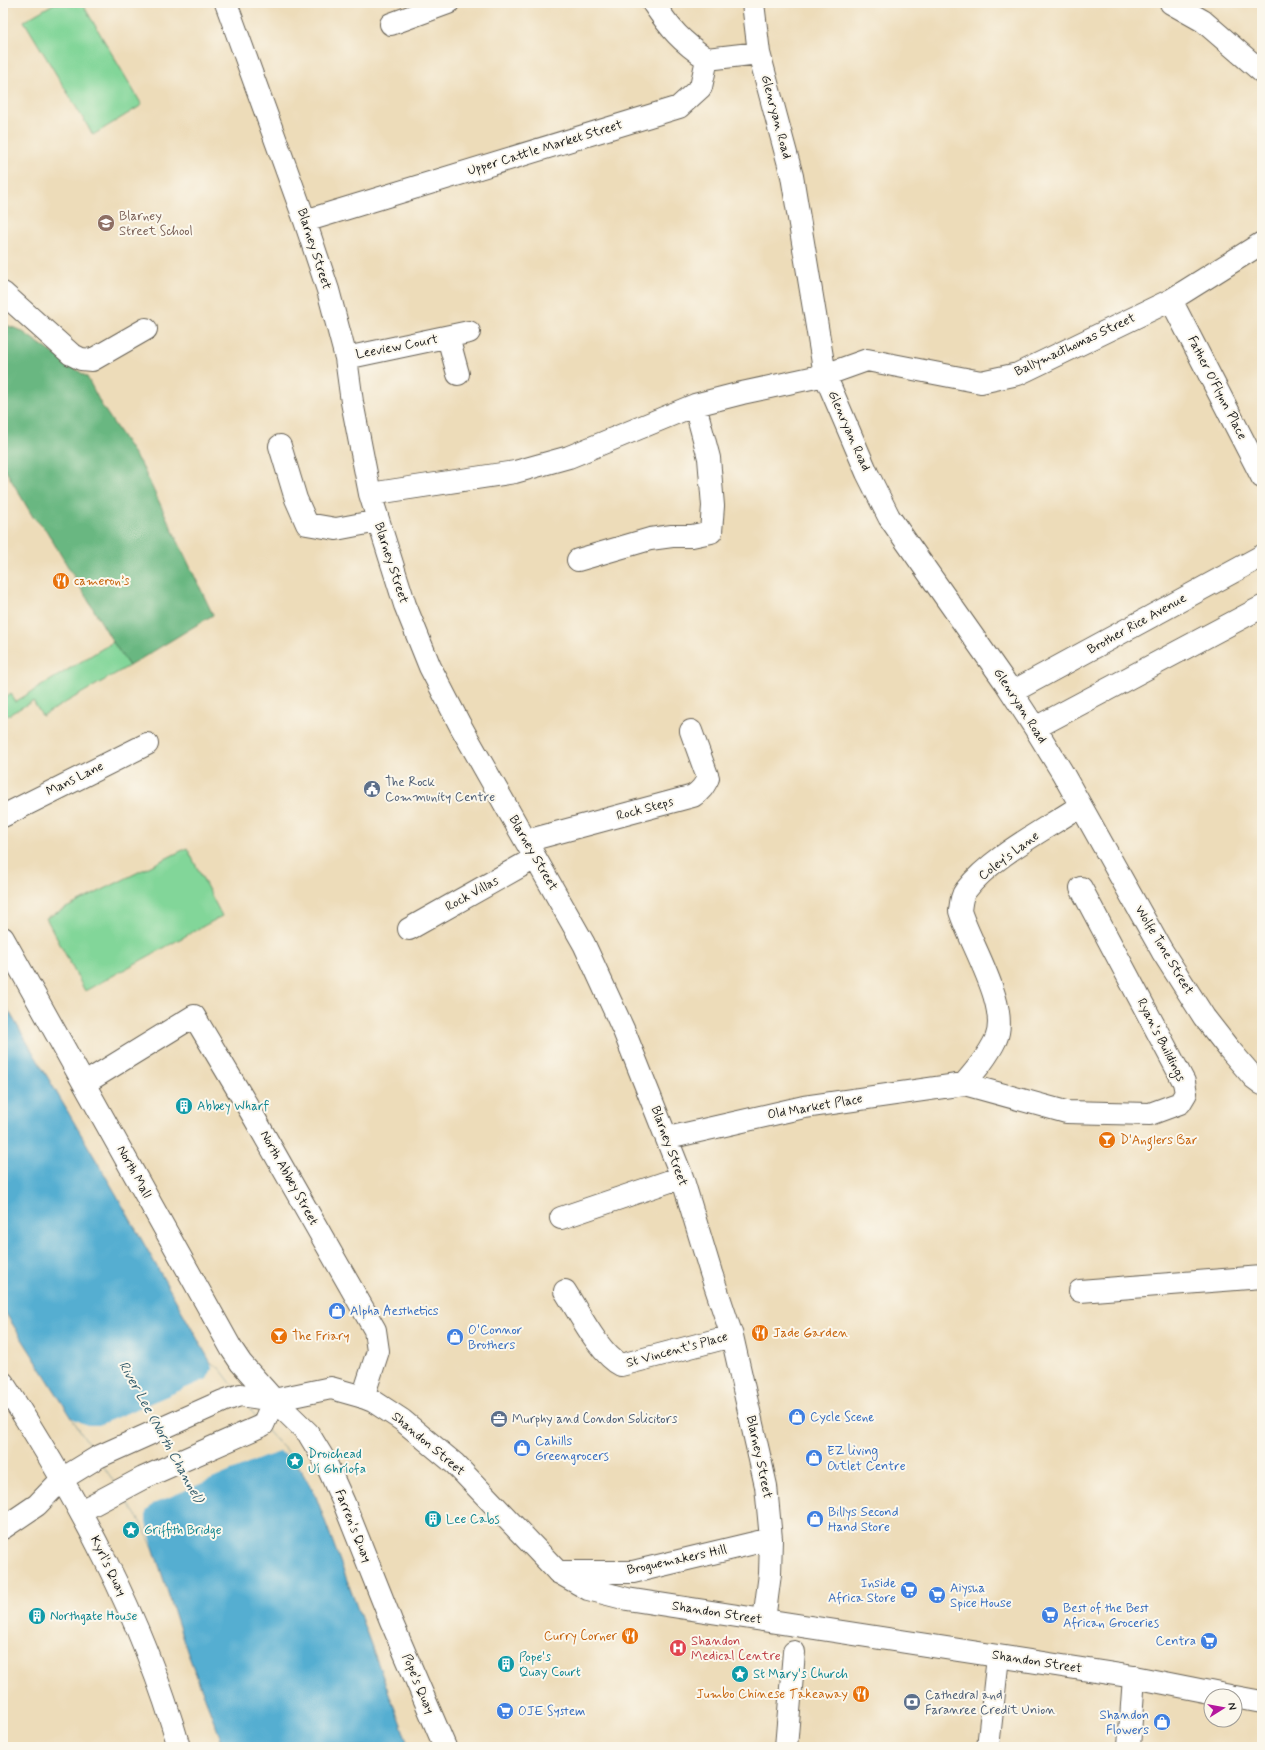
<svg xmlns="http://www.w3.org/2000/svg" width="1265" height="1750" viewBox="0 0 1265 1750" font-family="Mynerve,sans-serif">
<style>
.green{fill:#82d699;stroke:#4f795a}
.forest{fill:#69b781;stroke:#426a4e}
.water{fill:#54aed1;stroke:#386576}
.pier{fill:#eddcb9}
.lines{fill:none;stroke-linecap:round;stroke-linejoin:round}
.minor-casing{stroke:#655f53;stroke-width:24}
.major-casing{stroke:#655f53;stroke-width:24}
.minor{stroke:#fff;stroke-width:22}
.major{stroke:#fff;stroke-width:22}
.labels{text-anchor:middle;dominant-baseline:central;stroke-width:4;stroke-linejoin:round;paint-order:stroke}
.street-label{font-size:13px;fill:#1c1c1c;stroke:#fbf7ec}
.education-label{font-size:13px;fill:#785e54;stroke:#fbf7ec;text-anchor:start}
.food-label{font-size:13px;fill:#c56008;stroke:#fbf7ec;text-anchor:start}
.service-label{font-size:13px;fill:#4e5e75;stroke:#fbf7ec;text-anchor:start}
.culture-label{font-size:13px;fill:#0d838f;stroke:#fbf7ec;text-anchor:start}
.shop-label{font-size:13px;fill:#366cbe;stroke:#fbf7ec;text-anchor:start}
.health-label{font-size:13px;fill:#be3a42;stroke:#fbf7ec;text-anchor:start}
.water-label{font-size:14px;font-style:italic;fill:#355e6d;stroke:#fbf7ec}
</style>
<rect width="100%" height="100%" fill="#fbf7ec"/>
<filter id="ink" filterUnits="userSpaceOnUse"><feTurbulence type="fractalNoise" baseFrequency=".025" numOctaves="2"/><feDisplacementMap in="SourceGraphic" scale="8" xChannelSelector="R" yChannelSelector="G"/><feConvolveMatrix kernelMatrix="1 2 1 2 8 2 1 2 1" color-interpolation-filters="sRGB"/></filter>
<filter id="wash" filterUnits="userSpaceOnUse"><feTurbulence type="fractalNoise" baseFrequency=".012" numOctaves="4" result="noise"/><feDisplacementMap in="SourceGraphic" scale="16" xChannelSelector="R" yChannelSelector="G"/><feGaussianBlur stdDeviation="0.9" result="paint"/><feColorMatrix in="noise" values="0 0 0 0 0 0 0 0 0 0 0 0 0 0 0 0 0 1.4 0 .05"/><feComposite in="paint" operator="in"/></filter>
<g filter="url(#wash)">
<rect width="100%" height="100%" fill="#eddcb9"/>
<!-- green -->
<path class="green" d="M 55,3 L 82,3 L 142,105 L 93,135 L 24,21 Z
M 113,642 L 129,666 L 42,716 L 33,701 L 3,718 L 3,699 L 11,693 L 15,702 Z
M 187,848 L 222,916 L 85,991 L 46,918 Z"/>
<!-- forest -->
<path class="forest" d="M 3,324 L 20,330 L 87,377 L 102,406 L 142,466 L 213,615 L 129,666 L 113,642 L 46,530 L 33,517 L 3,466 Z"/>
<!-- water -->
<path class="water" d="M 3,1001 L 116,1194 L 211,1363 L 220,1369 L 262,1425 L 294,1459 L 315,1494 L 409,1747 L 224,1747 L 188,1654 L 153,1547 L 140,1521 L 72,1418 L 3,1309 Z"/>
<!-- pier -->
<path class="pier" d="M 211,1363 L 220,1369 L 262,1425 L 294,1459 L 280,1452 L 262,1458 L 153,1504 L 146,1512 L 146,1523 L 153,1547 L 140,1521 L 72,1418 L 87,1425 L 99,1425 L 207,1379 L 212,1369 Z"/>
</g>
<g filter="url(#ink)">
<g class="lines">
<defs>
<path id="minor" d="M 226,3 L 305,221 L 328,290 L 346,358 L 352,402 L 370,494 L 405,605 L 430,667 L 460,725 L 584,944 L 624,1031 L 682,1177 L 711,1273 L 732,1336 L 766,1486 L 771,1539 L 770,1574 L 764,1620
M 653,3 C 671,30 681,41 707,59
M 753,3 L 759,53 L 792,176 L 825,375 L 867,473 L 889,517 L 1005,682 L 1035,728 L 1062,772 L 1162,951 L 1204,1017 L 1229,1049 L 1254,1078 L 1262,1084
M 1171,3 L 1203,21 L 1262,72
M 391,24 L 448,3
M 305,221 L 679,107 L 701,87 L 707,59 L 759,53
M 3,293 L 71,354 L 81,359 L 92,360 L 146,329
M 1171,300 L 1262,477
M 448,337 L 458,374
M 346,358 L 469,332
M 280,446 L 296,499 L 307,524 L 336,529 L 378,521
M 370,494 L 515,472 L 569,457 L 695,405 L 742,393 L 825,375 L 867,360 L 981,382 L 1018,374 L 1171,300 L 1262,243
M 578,560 L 650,539 L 672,536 L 692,536 L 711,532 L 713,506 L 709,458 L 695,405
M 1012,692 L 1262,556
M 1035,728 L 1262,607
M 3,816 L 147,744
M 526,841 L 693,796 C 701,791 704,786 708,778 L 691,731
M 409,929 L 535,858
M 85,1083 L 194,1016 L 251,1112 L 375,1330 L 378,1351 L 363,1397
M 964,1084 C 976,1070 988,1056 996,1039 C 1010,1006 970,944 960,911 C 961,904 961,896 966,890 C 991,857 1046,829 1080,806
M 668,1138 L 804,1107 L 964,1084 L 1066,1112 L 1150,1114 L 1180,1103 L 1186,1093 L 1184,1082 L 1081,888
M 561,1218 L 682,1177
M 565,1291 C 578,1311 600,1355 621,1365 L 732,1336
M 1080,1291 L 1262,1277
M 274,1400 L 308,1433 L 325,1461 L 344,1503 L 391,1621 L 445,1747
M 3,1528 L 37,1505 L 62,1479
M 558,1572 L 633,1572 L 771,1539
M 786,1747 L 794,1652
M 988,1747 L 998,1657
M 1129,1747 L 1134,1677"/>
<path id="major" d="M 3,938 L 231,1348 L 241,1363 L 274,1400
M 3,1383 C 76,1496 142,1616 179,1747
M 62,1479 L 98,1457 L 223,1401 L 240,1395 L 274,1400 L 331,1388 L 363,1397 L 373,1401 L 402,1420 L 455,1464 L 558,1572 L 588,1589 L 627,1599 L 1134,1677 L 1230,1696
M 81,1511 L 143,1478 L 263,1425 L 274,1400
M 1235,1697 L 1262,1702"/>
</defs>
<!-- minor casing -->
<use href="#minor" class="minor-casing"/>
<!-- major casing -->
<use href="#major" class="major-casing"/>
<!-- minor -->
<use href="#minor" class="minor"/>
<!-- major -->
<use href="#major" class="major"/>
</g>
</g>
<!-- icons -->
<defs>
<symbol id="school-disc" viewBox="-11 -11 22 22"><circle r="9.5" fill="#8d6e63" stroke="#fbf7ec"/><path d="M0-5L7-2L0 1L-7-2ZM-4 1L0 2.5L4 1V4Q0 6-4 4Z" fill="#fff"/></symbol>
<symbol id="restaurant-disc" viewBox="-11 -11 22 22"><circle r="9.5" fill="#e8710a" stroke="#fbf7ec"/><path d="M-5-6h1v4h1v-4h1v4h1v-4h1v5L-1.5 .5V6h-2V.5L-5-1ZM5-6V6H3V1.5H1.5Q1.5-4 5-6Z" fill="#fff"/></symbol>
<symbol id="civic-disc" viewBox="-11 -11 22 22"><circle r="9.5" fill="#5c6f8a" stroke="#fbf7ec"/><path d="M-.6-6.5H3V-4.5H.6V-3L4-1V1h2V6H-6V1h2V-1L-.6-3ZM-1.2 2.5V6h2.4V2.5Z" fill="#fff"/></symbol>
<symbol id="building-disc" viewBox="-11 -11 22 22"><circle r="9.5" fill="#0f9aa8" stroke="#fbf7ec"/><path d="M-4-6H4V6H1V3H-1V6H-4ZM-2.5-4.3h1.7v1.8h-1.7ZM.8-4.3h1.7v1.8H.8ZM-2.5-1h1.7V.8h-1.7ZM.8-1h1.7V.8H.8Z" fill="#fff"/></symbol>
<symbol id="bar-disc" viewBox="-11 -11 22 22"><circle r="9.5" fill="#e8710a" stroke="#fbf7ec"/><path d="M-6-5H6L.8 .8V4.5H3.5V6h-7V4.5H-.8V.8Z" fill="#fff"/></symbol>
<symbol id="shop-disc" viewBox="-11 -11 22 22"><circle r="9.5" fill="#3f7fe0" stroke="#fbf7ec"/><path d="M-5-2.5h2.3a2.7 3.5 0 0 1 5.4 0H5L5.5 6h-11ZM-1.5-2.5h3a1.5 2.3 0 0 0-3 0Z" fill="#fff"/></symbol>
<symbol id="office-disc" viewBox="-11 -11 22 22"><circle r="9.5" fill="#5c6f8a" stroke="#fbf7ec"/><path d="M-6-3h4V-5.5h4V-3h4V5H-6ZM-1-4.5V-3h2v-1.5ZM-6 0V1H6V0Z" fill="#fff"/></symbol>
<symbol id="sight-disc" viewBox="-11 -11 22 22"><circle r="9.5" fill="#0f9aa8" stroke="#fbf7ec"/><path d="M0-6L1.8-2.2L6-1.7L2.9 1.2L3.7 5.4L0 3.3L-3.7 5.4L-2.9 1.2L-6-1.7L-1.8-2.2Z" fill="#fff"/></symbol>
<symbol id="supermarket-disc" viewBox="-11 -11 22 22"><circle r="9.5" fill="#3f7fe0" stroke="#fbf7ec"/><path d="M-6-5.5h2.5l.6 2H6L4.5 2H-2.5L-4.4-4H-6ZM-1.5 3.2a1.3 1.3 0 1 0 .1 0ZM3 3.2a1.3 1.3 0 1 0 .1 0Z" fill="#fff"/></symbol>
<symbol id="hospital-disc" viewBox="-11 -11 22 22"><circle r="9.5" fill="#e0444e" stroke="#fbf7ec"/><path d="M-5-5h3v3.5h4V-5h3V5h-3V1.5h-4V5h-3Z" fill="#fff"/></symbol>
<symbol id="bank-disc" viewBox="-11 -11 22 22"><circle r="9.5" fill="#5c6f8a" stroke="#fbf7ec"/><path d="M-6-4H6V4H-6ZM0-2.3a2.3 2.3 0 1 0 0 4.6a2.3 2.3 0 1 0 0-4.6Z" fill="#fff"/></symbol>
</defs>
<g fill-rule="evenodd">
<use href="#school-disc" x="96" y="213" width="20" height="20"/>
<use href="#restaurant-disc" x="51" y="571" width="20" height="20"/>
<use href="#civic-disc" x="362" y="779" width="20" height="20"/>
<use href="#building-disc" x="174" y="1096" width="20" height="20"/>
<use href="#bar-disc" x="1097" y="1130" width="20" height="20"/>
<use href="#shop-disc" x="327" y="1301" width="20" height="20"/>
<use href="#restaurant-disc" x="750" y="1323" width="20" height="20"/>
<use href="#bar-disc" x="269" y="1326" width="20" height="20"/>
<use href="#shop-disc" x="445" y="1327" width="20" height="20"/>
<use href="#shop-disc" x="787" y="1407" width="20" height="20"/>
<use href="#office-disc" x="489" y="1409" width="20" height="20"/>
<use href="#shop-disc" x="512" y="1438" width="20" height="20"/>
<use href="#shop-disc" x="804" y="1448" width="20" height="20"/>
<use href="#sight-disc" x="285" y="1451" width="20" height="20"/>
<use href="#building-disc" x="423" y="1509" width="20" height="20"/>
<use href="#shop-disc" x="805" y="1509" width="20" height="20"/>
<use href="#sight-disc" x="121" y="1520" width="20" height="20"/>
<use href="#supermarket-disc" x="899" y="1580" width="20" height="20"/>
<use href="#supermarket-disc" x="927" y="1585" width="20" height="20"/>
<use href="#supermarket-disc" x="1040" y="1605" width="20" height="20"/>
<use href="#building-disc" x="27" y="1606" width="20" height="20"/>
<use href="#restaurant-disc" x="620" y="1626" width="20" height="20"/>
<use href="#supermarket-disc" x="1199" y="1631" width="20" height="20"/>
<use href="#hospital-disc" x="668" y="1638" width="20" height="20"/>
<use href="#building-disc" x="496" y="1654" width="20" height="20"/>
<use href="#sight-disc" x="730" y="1664" width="20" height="20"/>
<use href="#restaurant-disc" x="851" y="1684" width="20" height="20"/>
<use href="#bank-disc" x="902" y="1692" width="20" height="20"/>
<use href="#supermarket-disc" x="495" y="1701" width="20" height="20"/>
<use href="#shop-disc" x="1152" y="1712" width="20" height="20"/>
</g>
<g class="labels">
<!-- street labels -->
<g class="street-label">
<text transform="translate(776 117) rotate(75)">Glenryan Road</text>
<text transform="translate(545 148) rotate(-17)">Upper Cattle Market Street</text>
<text transform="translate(314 249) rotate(72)">Blarney Street</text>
<text transform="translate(1075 345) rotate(-25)">Ballymacthomas Street</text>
<text transform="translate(397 347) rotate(-11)">Leeview Court</text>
<text transform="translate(1217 388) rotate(63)">Father O'Flynn Place</text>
<text transform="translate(849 431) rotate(66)">Glenryan Road</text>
<text transform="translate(391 563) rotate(72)">Blarney Street</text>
<text transform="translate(1137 624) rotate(-29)">Brother Rice Avenue</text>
<text transform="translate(1020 706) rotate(57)">Glenryan Road</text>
<text transform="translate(75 779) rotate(-26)">Mans Lane</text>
<text transform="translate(645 809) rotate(-15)">Rock Steps</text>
<text transform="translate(533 853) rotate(60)">Blarney Street</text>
<text transform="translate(1009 856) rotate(-37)">Coley's Lane</text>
<text transform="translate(472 894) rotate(-29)">Rock Villas</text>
<text transform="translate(1164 950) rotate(59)">Wolfe Tone Street</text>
<text transform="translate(1161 1040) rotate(63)">Ryan's Buildings</text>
<text transform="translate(815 1107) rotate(-10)">Old Market Place</text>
<text transform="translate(669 1146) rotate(70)">Blarney Street</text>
<text transform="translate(134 1172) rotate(61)">North Mall</text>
<text transform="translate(289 1178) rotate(61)">North Abbey Street</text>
<text transform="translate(677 1350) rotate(-15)">St Vincent's Place</text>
<text transform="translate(428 1444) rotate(40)">Shandon Street</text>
<text transform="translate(759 1457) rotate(78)">Blarney Street</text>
<text transform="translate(353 1526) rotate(68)">Farren's Quay</text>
<text transform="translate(677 1560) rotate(-12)">Broguemakers Hill</text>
<text transform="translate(108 1566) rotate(64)">Kyrl's Quay</text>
<text transform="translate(717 1613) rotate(9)">Shandon Street</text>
<text transform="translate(1037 1662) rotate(9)">Shandon Street</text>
<text transform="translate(418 1684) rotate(67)">Pope's Quay</text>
</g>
<!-- education labels -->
<g class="education-label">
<text x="119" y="216">Blarney<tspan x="119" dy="15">Street School</tspan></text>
</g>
<!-- food labels -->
<g class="food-label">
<text x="74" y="581">cameron’s</text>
<text x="1120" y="1140">D'Anglers Bar</text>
<text x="773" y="1333">Jade Garden</text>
<text x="292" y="1336">The Friary</text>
<text x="617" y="1636" text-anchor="end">Curry Corner</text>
<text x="848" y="1694" text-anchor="end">Jumbo Chinese Takeaway</text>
</g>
<!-- service labels -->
<g class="service-label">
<text x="385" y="782">The Rock<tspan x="385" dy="15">Community Centre</tspan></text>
<text x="512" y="1419">Murphy and Condon Solicitors</text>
<text x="925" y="1695">Cathedral and<tspan x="925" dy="15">Faranree Credit Union</tspan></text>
</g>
<!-- culture labels -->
<g class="culture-label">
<text x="197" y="1106">Abbey Wharf</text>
<text x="308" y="1454">Droichead<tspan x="308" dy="15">Uí Ghríofa</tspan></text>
<text x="446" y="1519">Lee Cabs</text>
<text x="144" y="1530">Griffith Bridge</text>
<text x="50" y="1616">Northgate House</text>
<text x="519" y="1657">Pope's<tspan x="519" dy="15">Quay Court</tspan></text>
<text x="753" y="1674">St Mary's Church</text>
</g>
<!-- shop labels -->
<g class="shop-label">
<text x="350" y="1311">Alpha Aesthetics</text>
<text x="468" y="1330">O'Connor<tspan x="468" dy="15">Brothers</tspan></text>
<text x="810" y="1417">Cycle Scene</text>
<text x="535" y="1441">Cahills<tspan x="535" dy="15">Greengrocers</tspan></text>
<text x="827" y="1451">EZ living<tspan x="827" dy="15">Outlet Centre</tspan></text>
<text x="828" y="1512">Billys Second<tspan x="828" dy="15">Hand Store</tspan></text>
<text x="896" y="1583" text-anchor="end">Inside<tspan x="896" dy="15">Africa Store</tspan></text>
<text x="950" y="1588">Aiysha<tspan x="950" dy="15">Spice House</tspan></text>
<text x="1063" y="1608">Best of the Best<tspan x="1063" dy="15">African Groceries</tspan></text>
<text x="1196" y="1641" text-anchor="end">Centra</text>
<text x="518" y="1711">OJE System</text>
<text x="1149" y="1715" text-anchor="end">Shandon<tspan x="1149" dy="15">Flowers</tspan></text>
</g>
<!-- health labels -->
<g class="health-label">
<text x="691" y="1641">Shandon<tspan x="691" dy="15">Medical Centre</tspan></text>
</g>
<!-- water labels -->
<g class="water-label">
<text transform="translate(161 1432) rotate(61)">River Lee (North Channel)</text>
</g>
</g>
<!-- margin -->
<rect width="1265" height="1750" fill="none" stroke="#fbf7ec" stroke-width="16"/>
<!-- north arrow -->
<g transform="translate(1223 1708) rotate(79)"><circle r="19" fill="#fbf7ec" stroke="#a29f99"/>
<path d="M0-3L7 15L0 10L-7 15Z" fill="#b5179e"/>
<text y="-6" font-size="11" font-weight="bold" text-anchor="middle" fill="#1c1c1c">N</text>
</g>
</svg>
